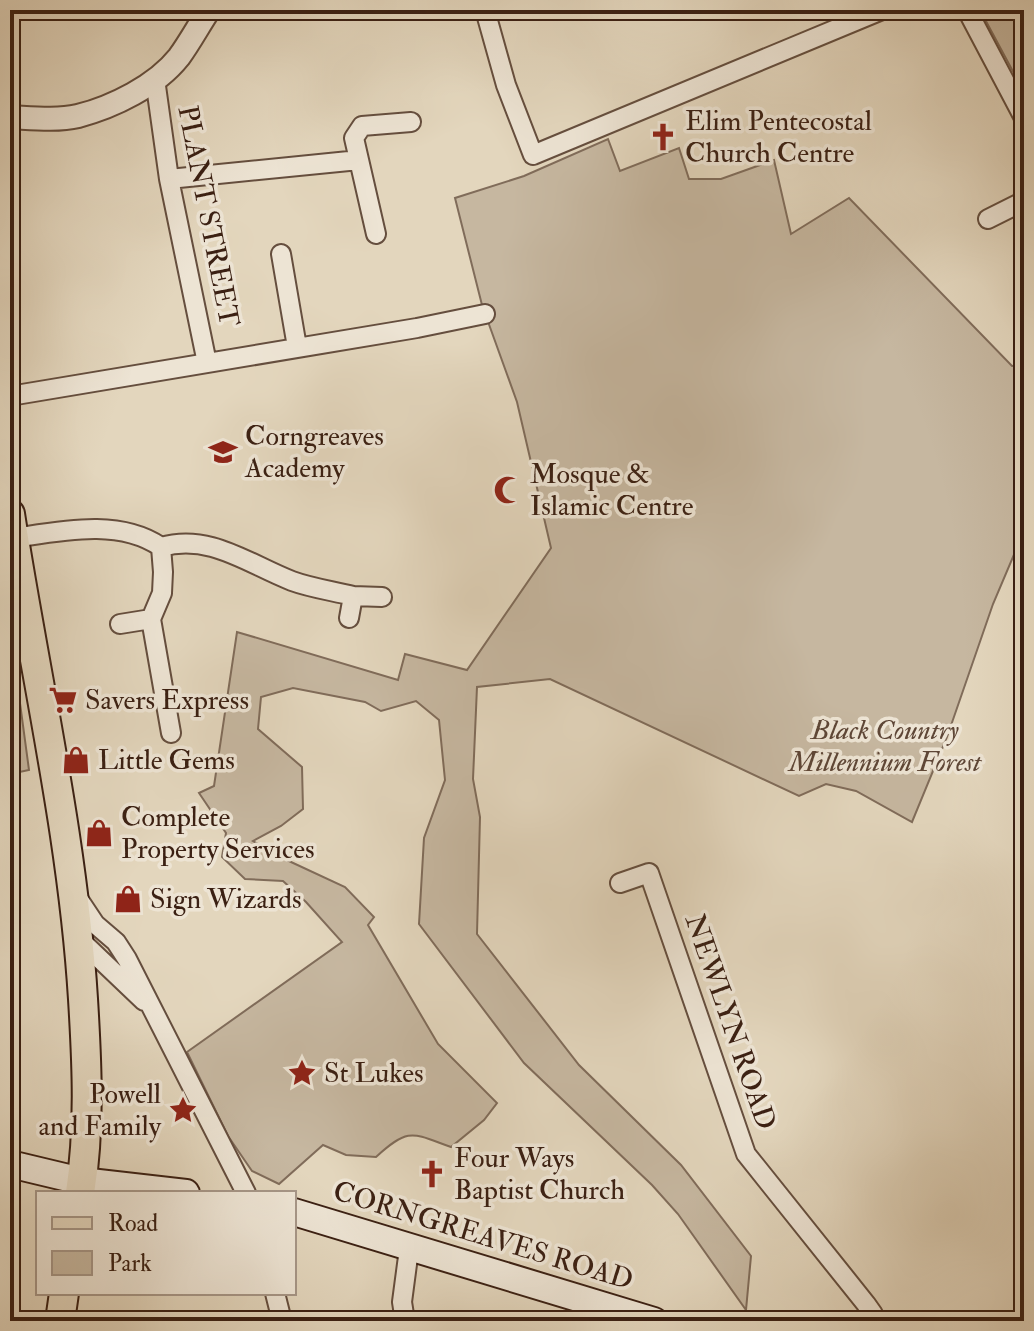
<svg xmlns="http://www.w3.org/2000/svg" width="1034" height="1331" viewBox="0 0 1034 1331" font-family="'IM FELL Double Pica',serif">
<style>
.green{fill:#c6b7a0;stroke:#806c5a;stroke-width:2}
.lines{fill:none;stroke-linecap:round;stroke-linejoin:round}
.minor-casing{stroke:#654e3e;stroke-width:22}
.tertiary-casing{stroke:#654e3e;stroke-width:26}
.secondary-casing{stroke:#3b2013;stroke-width:30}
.primary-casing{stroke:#3b2013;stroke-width:32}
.minor{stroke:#ede4d4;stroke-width:18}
.tertiary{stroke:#ede4d4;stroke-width:22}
.secondary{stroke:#ede4d4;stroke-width:26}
.primary{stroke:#e3d6bd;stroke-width:28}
.labels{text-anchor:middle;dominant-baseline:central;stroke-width:7;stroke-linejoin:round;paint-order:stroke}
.poi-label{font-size:28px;fill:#3b2013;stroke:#ede4d4;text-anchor:start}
.street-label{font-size:28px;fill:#3b2013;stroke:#ede4d4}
.park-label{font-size:28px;font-style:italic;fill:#5e4636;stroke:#ede4d4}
</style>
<rect width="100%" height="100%" fill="#e3d6bd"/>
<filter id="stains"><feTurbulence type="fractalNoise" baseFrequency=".0025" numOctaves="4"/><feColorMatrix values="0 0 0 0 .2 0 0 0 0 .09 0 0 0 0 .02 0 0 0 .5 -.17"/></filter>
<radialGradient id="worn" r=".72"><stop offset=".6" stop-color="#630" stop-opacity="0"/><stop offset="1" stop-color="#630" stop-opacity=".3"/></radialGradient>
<!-- green -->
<path class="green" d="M 980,10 L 1024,10 L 1024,92 Z
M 608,139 L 620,171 L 679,148 L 689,179 L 721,179 L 774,160 L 791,234 L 849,198 L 1012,366 L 1024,365 L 1024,531 L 993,604 L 947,737 L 912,822 L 856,791 L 826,784 L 799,796 L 550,679 L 477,687 L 473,779 L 480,817 L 477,934 L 579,1065 L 681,1165 L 751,1256 L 746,1310 L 678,1214 L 652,1185 L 524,1063 L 419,924 L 424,838 L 445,780 L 439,720 L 416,701 L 381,711 L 365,702 L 293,688 L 261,697 L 258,729 L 302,767 L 303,809 L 281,826 L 253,841 L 276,855 L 345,887 L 374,917 L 368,925 L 438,1044 L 497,1103 L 484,1120 L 451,1147 C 412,1133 409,1127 376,1157 L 346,1155 L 323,1145 L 279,1184 L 252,1171 L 228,1136 L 187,1052 L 342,942 L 306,902 L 283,881 L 245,879 L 222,857 L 226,833 L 199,793 L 214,786 L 237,632 L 398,680 L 405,654 L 467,670 L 551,548 L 517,402 L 482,305 L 455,198 L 524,176 Z
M 10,663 L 15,666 L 29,770 L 10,774 Z"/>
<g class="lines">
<defs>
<path id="minor" d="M 485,10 L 506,85 L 533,155 L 882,10
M 967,10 L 1024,118
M 155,79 L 169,179 L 207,363
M 169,179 L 359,160
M 988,219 L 1024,201
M 376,234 L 354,138 L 362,126 L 411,122
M 281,254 L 297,347
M 10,396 L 417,328 L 485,314
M 14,538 C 61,531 119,518 161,547 C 210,533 248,564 292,581 C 311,588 333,591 353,596
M 161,547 L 163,572 L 162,593 L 151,619 L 171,733
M 349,618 L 353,596 L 382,597
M 120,624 L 151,619
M 10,649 L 31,646
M 620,883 L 649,873 L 746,1154 L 866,1304 L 873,1314 L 873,1321
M 77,897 L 95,924 L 116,942 L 127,959 L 246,1193
M 80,940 L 144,1001
M 275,1293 L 282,1321
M 405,1321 L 402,1302 L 409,1249"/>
<path id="tertiary" d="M 10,117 C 31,118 57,121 78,116 C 113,107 156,86 179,57 C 190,42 199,25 209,10"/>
<path id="secondary" d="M 10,1164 L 81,1181 L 186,1193
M 294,1212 L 654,1321"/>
<path id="primary" d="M 10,514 C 35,676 73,836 83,999 C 87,1064 90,1129 80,1193
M 60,1321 L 64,1293"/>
</defs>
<!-- minor casing -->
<use href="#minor" class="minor-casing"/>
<!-- tertiary casing -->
<use href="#tertiary" class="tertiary-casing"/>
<!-- secondary casing -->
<use href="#secondary" class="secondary-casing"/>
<!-- primary casing -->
<use href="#primary" class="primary-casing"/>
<!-- minor -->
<use href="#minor" class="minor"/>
<!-- tertiary -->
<use href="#tertiary" class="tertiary"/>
<!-- secondary -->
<use href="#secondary" class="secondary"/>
<!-- primary -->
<use href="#primary" class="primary"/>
</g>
<!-- icons -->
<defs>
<symbol id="church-bare" viewBox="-9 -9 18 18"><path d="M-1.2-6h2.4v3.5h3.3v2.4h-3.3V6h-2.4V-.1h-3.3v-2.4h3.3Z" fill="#8f2418" stroke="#ede4d4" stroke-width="2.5" paint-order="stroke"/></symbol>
<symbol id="school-bare" viewBox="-9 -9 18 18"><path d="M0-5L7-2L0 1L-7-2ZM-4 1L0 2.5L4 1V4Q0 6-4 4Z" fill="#8f2418" stroke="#ede4d4" stroke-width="2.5" paint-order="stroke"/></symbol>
<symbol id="mosque-bare" viewBox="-9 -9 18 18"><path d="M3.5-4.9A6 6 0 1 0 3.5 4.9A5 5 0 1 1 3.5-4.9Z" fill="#8f2418" stroke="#ede4d4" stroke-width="2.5" paint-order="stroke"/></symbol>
<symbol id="supermarket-bare" viewBox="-9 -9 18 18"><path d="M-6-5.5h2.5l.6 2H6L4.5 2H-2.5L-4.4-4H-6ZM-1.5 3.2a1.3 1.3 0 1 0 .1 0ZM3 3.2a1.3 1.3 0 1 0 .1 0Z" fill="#8f2418" stroke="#ede4d4" stroke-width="2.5" paint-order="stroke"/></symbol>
<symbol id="shop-bare" viewBox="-9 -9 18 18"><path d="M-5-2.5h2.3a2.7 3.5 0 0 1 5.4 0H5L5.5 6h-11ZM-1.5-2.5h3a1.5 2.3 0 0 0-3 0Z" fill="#8f2418" stroke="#ede4d4" stroke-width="2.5" paint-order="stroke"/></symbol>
<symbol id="sight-bare" viewBox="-9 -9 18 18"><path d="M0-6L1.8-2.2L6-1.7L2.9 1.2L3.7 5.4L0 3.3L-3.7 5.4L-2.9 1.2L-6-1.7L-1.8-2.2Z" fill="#8f2418" stroke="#ede4d4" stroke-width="2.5" paint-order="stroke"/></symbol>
</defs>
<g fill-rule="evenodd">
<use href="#church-bare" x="643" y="117" width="40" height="40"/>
<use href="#school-bare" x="203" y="432" width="40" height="40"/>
<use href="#mosque-bare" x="488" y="470" width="40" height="40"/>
<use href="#supermarket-bare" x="43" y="680" width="40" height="40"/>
<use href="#shop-bare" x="56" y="740" width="40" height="40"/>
<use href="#shop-bare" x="79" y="813" width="40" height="40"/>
<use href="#shop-bare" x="108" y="879" width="40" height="40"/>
<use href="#sight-bare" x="282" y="1053" width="40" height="40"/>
<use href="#sight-bare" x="163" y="1090" width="40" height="40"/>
<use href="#church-bare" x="412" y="1154" width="40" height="40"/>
</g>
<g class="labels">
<!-- poi labels -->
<g class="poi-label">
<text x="685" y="121">Elim Pentecostal<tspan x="685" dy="32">Church Centre</tspan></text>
<text x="245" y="436">Corngreaves<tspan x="245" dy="32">Academy</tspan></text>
<text x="530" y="474">Mosque &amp;<tspan x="530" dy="32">Islamic Centre</tspan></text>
<text x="85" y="700">Savers Express</text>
<text x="98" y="760">Little Gems</text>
<text x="121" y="817">Complete<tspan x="121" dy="32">Property Services</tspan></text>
<text x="150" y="899">Sign Wizards</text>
<text x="324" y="1073">St Lukes</text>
<text x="161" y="1094" text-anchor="end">Powell<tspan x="161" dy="32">and Family</tspan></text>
<text x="454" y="1158">Four Ways<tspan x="454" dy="32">Baptist Church</tspan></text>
</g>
<!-- street labels -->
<g class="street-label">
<text transform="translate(208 216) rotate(79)">PLANT STREET</text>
<text transform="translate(730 1022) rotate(71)">NEWLYN ROAD</text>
<text transform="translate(483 1236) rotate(17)">CORNGREAVES ROAD</text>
</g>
<!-- park labels -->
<g class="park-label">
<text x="885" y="730">Black Country<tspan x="885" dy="32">Millennium Forest</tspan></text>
</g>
</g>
<!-- margin -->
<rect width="1034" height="1331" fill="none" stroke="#e3d6bd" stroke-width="40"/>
<rect x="12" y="12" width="1010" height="1307" fill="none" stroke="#3b2013" stroke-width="4"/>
<rect x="20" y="20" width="994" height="1291" fill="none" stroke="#3b2013" stroke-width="2"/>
<!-- legend -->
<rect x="36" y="1191" width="260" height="104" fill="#ede4d4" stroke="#a69687" stroke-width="2"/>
<rect x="52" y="1217" width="40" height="12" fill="#e3d6bd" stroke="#a69687" stroke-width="2"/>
<text x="108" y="1231" font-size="24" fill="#3b2013">Road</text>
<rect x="52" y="1251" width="40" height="24" fill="#c6b7a0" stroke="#a69687" stroke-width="2"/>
<text x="108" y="1271" font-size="24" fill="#3b2013">Park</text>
<rect width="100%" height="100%" filter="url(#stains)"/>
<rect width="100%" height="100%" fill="url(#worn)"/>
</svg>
